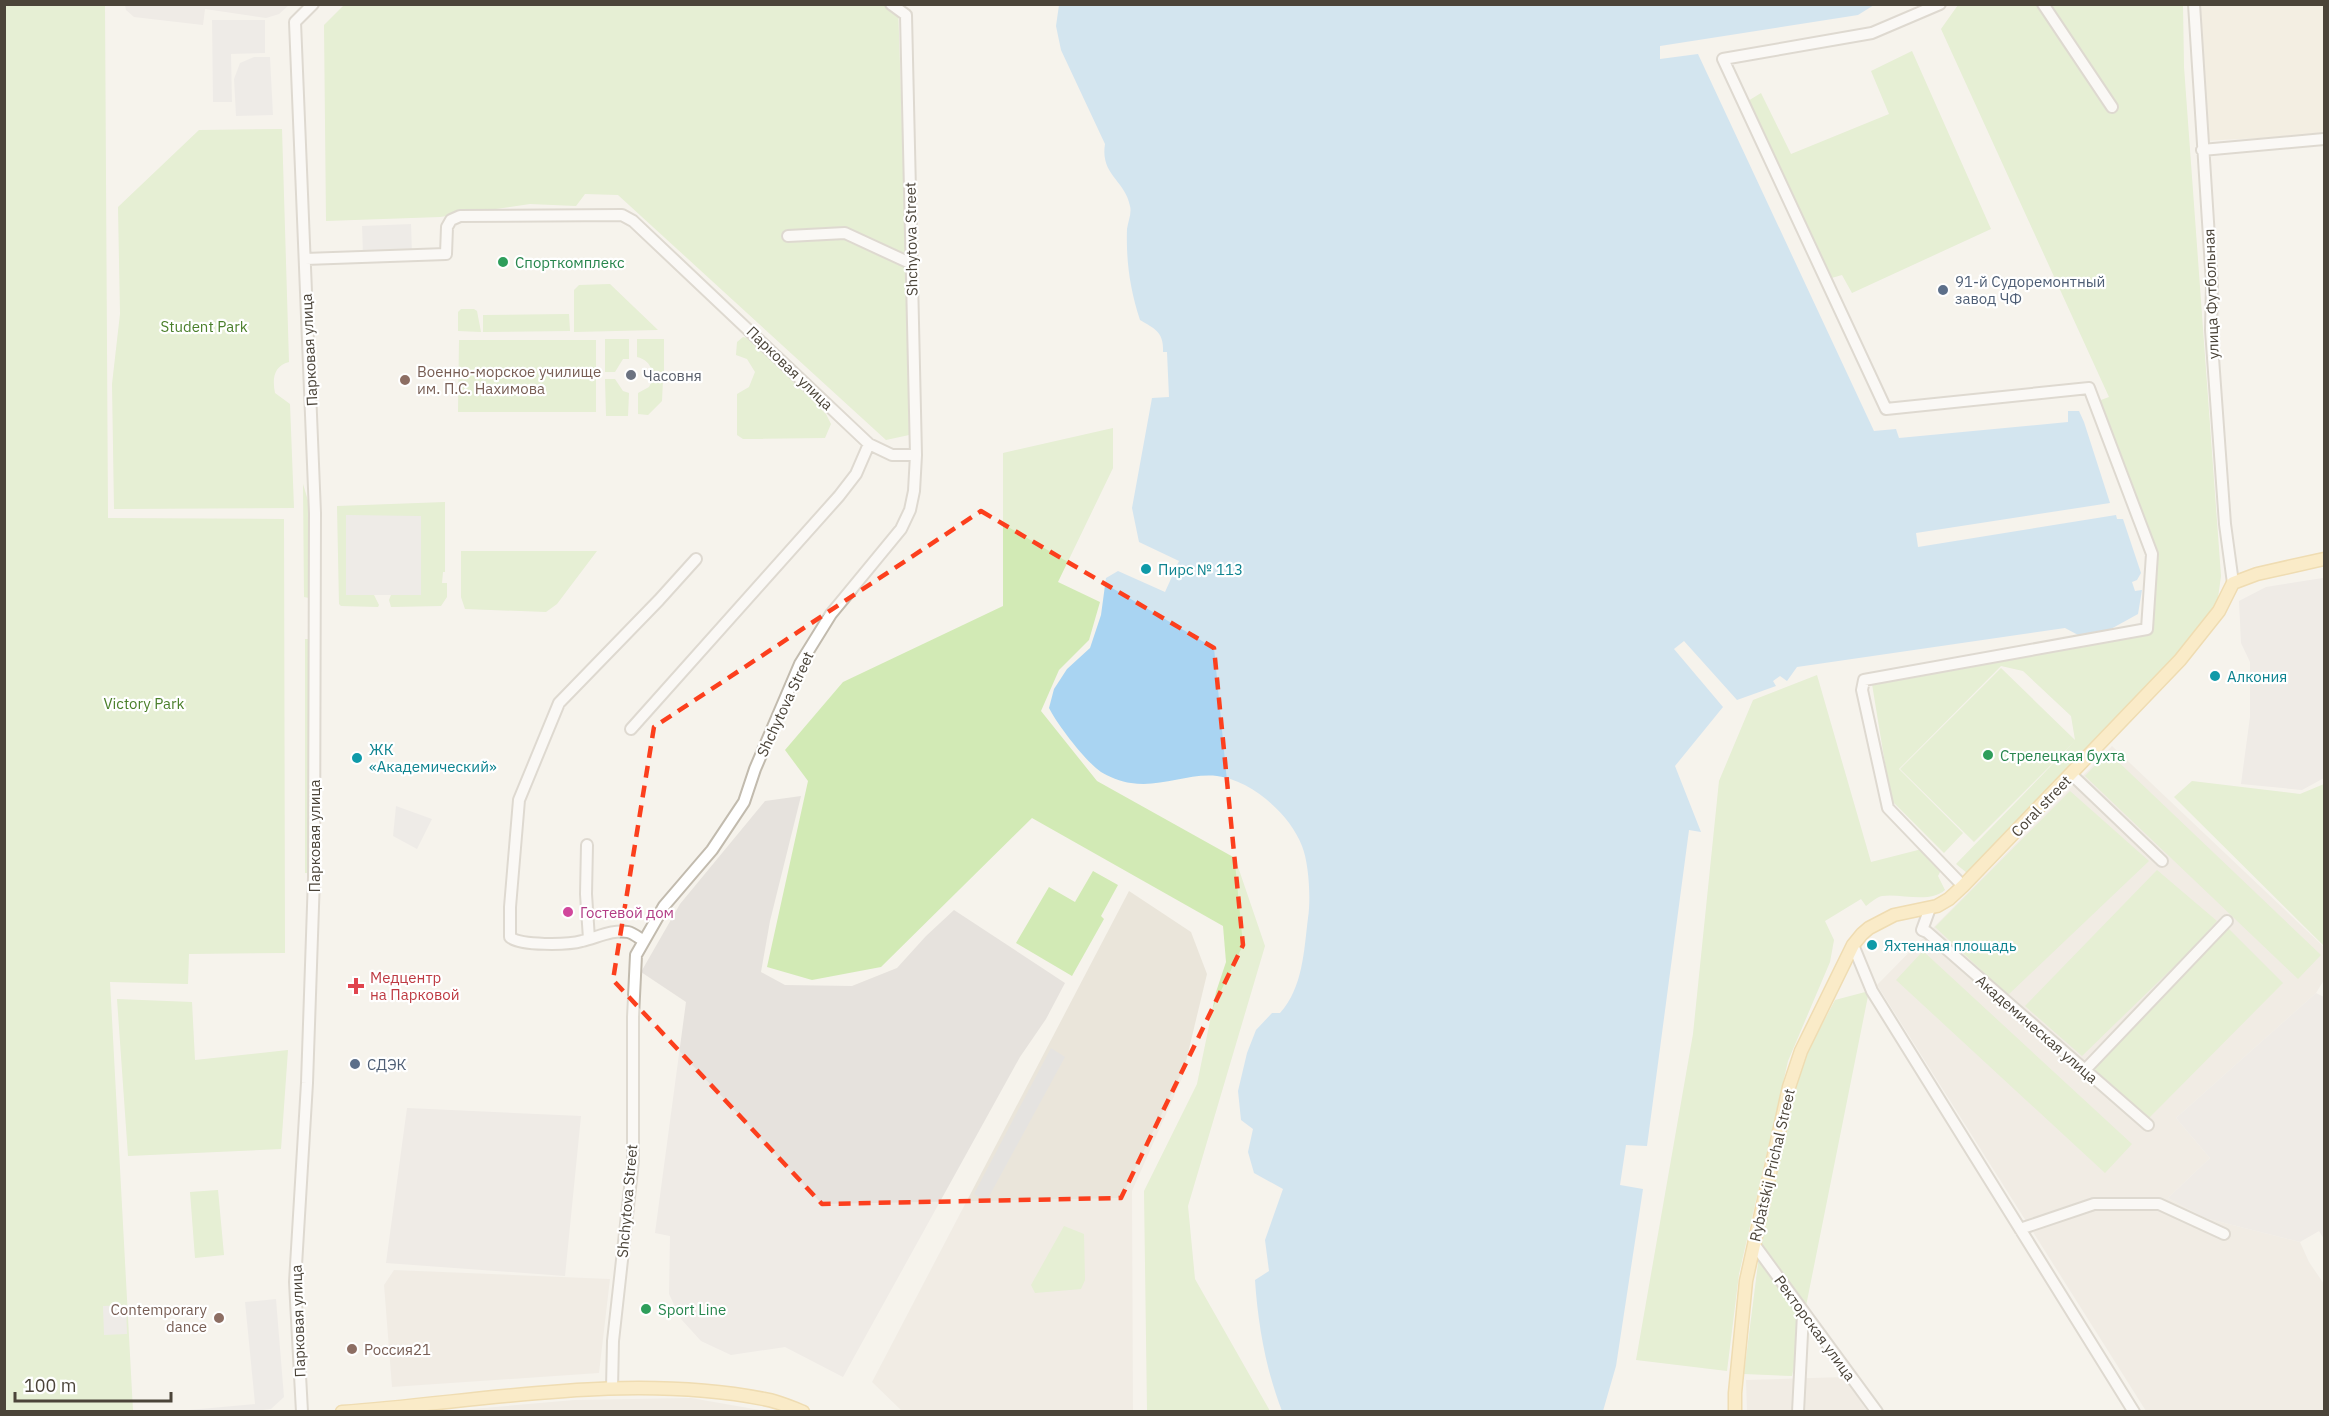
<svg xmlns="http://www.w3.org/2000/svg" width="2329" height="1416" viewBox="0 0 2329 1416" font-family="'IBM Plex Sans',sans-serif">
<style>
.residential{fill:#eae5da}
.industrial{fill:#e6e2dd}
.education{fill:#efe8d6}
.green{fill:#d2eab5}
.parking{fill:#e5e3e0}
.water{fill:#a9d4f2}
.lines{fill:none;stroke-linecap:round;stroke-linejoin:round}
.minor-casing{stroke:#c2bbae;stroke-width:14}
.major-casing{stroke:#e6c16a;stroke-width:15}
.minor{stroke:#fff;stroke-width:10}
.major{stroke:#ffe39c;stroke-width:12}
.marked{fill:none;stroke:#fc3f1d;stroke-width:4.5;stroke-dasharray:12 8;stroke-linejoin:round}
.leisure-dot{fill:#2e9e5b;stroke:#fff;stroke-width:2}
.service-dot{fill:#5c6f8a;stroke:#fff;stroke-width:2}
.worship-dot{fill:#6b7280;stroke:#fff;stroke-width:2}
.education-dot{fill:#8d6e63;stroke:#fff;stroke-width:2}
.culture-dot{fill:#0f9aa8;stroke:#fff;stroke-width:2}
.hotel-dot{fill:#d1479c;stroke:#fff;stroke-width:2}
.health-dot{fill:#e0444e;stroke:#fff;stroke-width:2}
.labels{text-anchor:middle;dominant-baseline:central;stroke-width:4.5;stroke-linejoin:round;paint-order:stroke}
.street-label{font-size:15px;fill:#4b4439;stroke:#fff}
.leisure-label{font-size:15px;fill:#27864d;stroke:#fff;text-anchor:start}
.service-label{font-size:15px;fill:#4e5e75;stroke:#fff;text-anchor:start}
.park-label{font-size:15px;fill:#4a7f2a;stroke:#fff}
.education-label{font-size:15px;fill:#785e54;stroke:#fff;text-anchor:start}
.worship-label{font-size:15px;fill:#5b616d;stroke:#fff;text-anchor:start}
.culture-label{font-size:15px;fill:#0d838f;stroke:#fff;text-anchor:start}
.hotel-label{font-size:15px;fill:#b23c85;stroke:#fff;text-anchor:start}
.health-label{font-size:15px;fill:#be3a42;stroke:#fff;text-anchor:start}
</style>
<rect width="100%" height="100%" fill="#f6f3ec"/>
<!-- residential -->
<path class="residential" d="M 2112,746 L 2324,947 L 2324,980 L 2316,993 L 2176,1118 L 2210,1158 L 2168,1198 L 2205,1218 L 2300,1242 L 2309,1262 L 2324,1284 L 2324,1411 L 2146,1411 L 1877,985 Z
M 1129,891 L 1191,932 L 1207,974 L 1182,1078 L 1132,1191 L 1133,1411 L 902,1411 L 872,1382 Z
M 394,1270 L 610,1279 L 599,1373 L 392,1387 L 384,1285 Z
M 1845,1377 L 1867,1411 L 1747,1411 L 1746,1380 Z
M 691,1398 L 765,1411 L 449,1411 L 574,1400 Z"/>
<!-- industrial -->
<path class="industrial" d="M 125,5 L 125,4 L 289,5 L 279,14 L 266,18 L 205,9 L 203,25 L 134,17 L 126,10 Z
M 2323,578 L 2324,778 L 2302,790 L 2241,784 L 2250,717 L 2250,662 L 2241,643 L 2239,601 L 2266,587 Z
M 801,796 L 770,921 L 761,972 L 785,985 L 852,986 L 897,968 L 926,936 L 954,910 L 1065,983 L 1046,1019 L 1020,1057 L 843,1377 L 785,1347 L 731,1355 L 701,1341 L 681,1319 L 669,1294 L 670,1236 L 655,1233 L 686,1002 L 641,972 L 680,904 L 765,801 Z
M 2316,993 L 2324,997 L 2324,1239 L 2319,1231 L 2300,1242 L 2205,1218 L 2168,1198 L 2210,1158 L 2176,1118 Z
M 407,1108 L 581,1116 L 565,1276 L 386,1263 Z"/>
<!-- education -->
<path class="education" d="M 2193,5 L 2324,5 L 2324,135 L 2201,141 Z"/>
<!-- green -->
<path class="green" d="M 345,4 L 898,5 L 908,305 L 909,435 L 886,440 L 618,195 L 585,194 L 576,206 L 530,204 L 440,217 L 326,221 L 324,25 Z
M 5,5 L 105,5 L 108,518 L 284,519 L 285,953 L 189,954 L 188,984 L 110,982 L 133,1411 L 5,1412 Z
M 1958,5 L 2183,5 L 2184,67 L 2221,576 L 2217,605 L 2180,653 L 1967,873 L 1956,864 L 2075,741 L 1974,842 L 1900,769 L 2001,668 L 2075,740 L 2071,716 L 2023,671 L 2001,666 L 1899,769 L 1963,833 L 1944,853 L 1891,800 L 1872,684 L 2028,656 L 2154,623 L 2151,566 L 2090,404 L 2109,397 L 1941,29 Z
M 1912,51 L 1991,229 L 1852,293 L 1842,275 L 1828,279 L 1748,101 L 1761,93 L 1791,154 L 1889,114 L 1871,71 Z
M 282,129 L 289,362 C 274,366 272,378 275,393 L 290,404 L 294,508 L 114,509 L 112,384 L 120,314 L 118,207 L 199,130 Z
M 610,284 L 658,330 L 574,332 L 574,290 L 579,285 Z
M 461,309 L 474,309 L 477,311 L 481,332 L 458,331 L 458,312 Z
M 569,314 L 570,331 L 483,332 L 483,315 Z
M 743,337 L 751,339 L 826,414 L 831,424 L 825,438 L 743,439 L 737,435 L 737,394 L 749,387 L 755,372 L 747,359 L 736,355 L 737,342 Z
M 605,339 L 629,339 L 629,359 L 623,359 L 615,372 L 605,372 Z
M 637,339 L 664,339 L 664,372 L 652,372 C 650,363 645,359 637,357 Z
M 459,340 L 596,340 L 596,412 L 458,412 Z
M 605,379 L 615,379 L 623,391 L 629,393 L 628,416 L 606,416 Z
M 653,379 L 663,379 L 662,401 L 648,415 L 638,414 L 638,393 L 649,387 Z
M 1113,428 L 1113,468 L 1058,582 L 1100,602 L 1089,640 L 1059,670 L 1041,711 L 1097,781 L 1235,858 L 1265,946 L 1188,1206 L 1195,1279 L 1270,1411 L 1147,1411 L 1144,1191 L 1197,1084 L 1216,992 L 1226,962 L 1223,926 L 1032,818 L 881,967 L 812,980 L 767,967 L 808,781 L 785,750 L 843,682 L 1003,606 L 1003,453 Z
M 303,484 L 309,504 L 309,598 L 304,597 Z
M 445,502 L 445,572 L 443,572 L 442,583 L 447,583 L 447,597 L 441,606 L 391,607 L 389,600 L 391,595 L 421,595 L 346,594 L 374,595 L 379,605 L 378,607 L 341,606 L 339,604 L 337,506 Z
M 461,551 L 597,551 L 557,604 L 546,612 L 465,609 L 461,597 Z
M 305,639 L 310,639 L 309,873 L 305,873 Z
M 1817,675 L 1871,862 L 1922,849 L 1941,870 L 1938,876 L 1945,890 C 1929,904 1901,893 1882,896 C 1877,897 1870,903 1866,906 L 1861,899 L 1825,921 L 1834,940 L 1830,962 L 1788,1061 L 1739,1274 L 1727,1371 L 1636,1360 L 1693,1034 L 1719,781 L 1753,700 Z
M 2108,752 L 2321,955 L 2298,979 L 2085,776 Z
M 2192,781 L 2300,794 L 2324,784 L 2324,946 L 2174,797 Z
M 2070,791 L 2149,861 L 2008,995 L 1935,927 Z
M 2157,870 L 2217,921 L 2192,949 L 2082,1056 L 2025,1006 Z
M 1093,871 L 1118,885 L 1101,916 L 1104,919 L 1072,976 L 1016,943 L 1049,887 L 1075,902 Z
M 2227,927 L 2283,983 L 2149,1118 L 2093,1068 Z
M 1923,951 L 2132,1144 L 2105,1173 L 1896,980 Z
M 1869,991 L 1792,1376 L 1744,1374 L 1761,1240 L 1797,1072 L 1835,1000 Z
M 117,999 L 192,1002 L 195,1060 L 288,1050 L 281,1149 L 128,1156 Z
M 218,1190 L 224,1255 L 195,1258 L 190,1192 Z
M 1064,1226 L 1084,1234 L 1085,1280 L 1081,1289 L 1035,1293 L 1031,1285 Z"/>
<!-- parking -->
<path class="parking" d="M 212,20 L 265,20 L 265,53 L 231,54 L 232,102 L 213,102 Z
M 254,57 L 270,57 L 273,115 L 236,116 L 234,79 L 240,63 Z
M 411,224 L 412,253 L 363,254 L 362,226 Z
M 346,515 L 421,516 L 421,595 L 346,595 Z
M 396,806 L 432,819 L 417,849 L 393,836 Z
M 1051,1048 L 1065,1057 L 986,1202 L 974,1194 Z
M 276,1299 L 284,1397 L 271,1409 L 245,1412 L 178,1411 L 255,1404 L 245,1302 Z
M 126,1305 L 127,1334 L 104,1335 L 103,1306 Z"/>
<!-- water -->
<path class="water" d="M 1059,5 L 1874,5 L 1858,15 L 1660,46 L 1660,59 L 1698,54 L 1874,431 L 1896,429 L 1899,438 L 2068,422 L 2068,411 L 2079,411 L 2084,422 L 2110,503 L 1916,533 L 1918,547 L 2116,515 L 2117,519 L 2123,519 L 2141,573 L 2137,580 L 2132,582 L 2135,591 L 2142,590 L 2138,614 L 2109,630 L 2080,636 L 2065,628 L 1797,667 L 1787,681 L 1780,676 L 1773,681 L 1776,686 L 1737,700 L 1684,641 L 1674,649 L 1723,707 L 1675,766 L 1701,832 L 1689,830 L 1647,1146 L 1626,1145 L 1620,1185 L 1643,1189 L 1616,1366 L 1603,1411 L 1282,1411 C 1266,1370 1258,1325 1255,1280 L 1269,1271 L 1265,1240 L 1283,1189 L 1254,1173 L 1248,1152 L 1253,1129 L 1241,1120 L 1238,1091 L 1247,1053 L 1256,1030 L 1272,1013 L 1280,1013 C 1303,988 1304,950 1308,918 C 1311,900 1309,863 1302,846 C 1290,814 1251,780 1217,776 C 1188,773 1160,788 1131,783 C 1122,782 1107,776 1101,772 C 1086,762 1057,724 1049,708 L 1054,689 L 1067,669 L 1090,648 L 1101,615 L 1106,578 L 1118,571 L 1165,592 L 1179,561 L 1139,542 L 1132,508 L 1152,398 L 1169,397 L 1167,352 L 1163,352 C 1164,332 1155,329 1140,320 C 1130,289 1126,262 1127,229 C 1128,222 1132,213 1130,206 C 1125,180 1100,175 1105,144 L 1061,50 L 1056,26 Z"/>
<g class="lines">
<defs>
<path id="minor" d="M 1940,4 L 1872,33 L 1723,59 L 1886,409 L 2089,388 L 2152,554 L 2147,629 L 1864,680 L 1862,690 L 1888,808 L 1963,886
M 2043,4 L 2112,107
M 2194,4 L 2212,284 L 2211,330 L 2225,524 L 2233,583
M 2202,150 L 2324,139
M 788,236 L 845,233 L 912,264
M 305,259 L 446,254 L 447,227 L 451,220 L 460,216 L 622,215 L 633,221 L 869,444 L 892,455 L 916,455
M 631,729 L 839,496 L 856,474 L 869,444
M 2071,774 L 2162,861
M 587,845 L 586,894 L 589,939
M 1930,908 L 1922,930 L 1927,932 L 2148,1125
M 644,941 C 639,938 633,933 628,932 C 613,929 596,938 582,941 C 568,945 520,946 510,937 L 510,907 L 519,800 L 559,703 L 659,600 L 696,559
M 1853,945 L 1872,991 L 2134,1412
M 2084,1071 L 2227,921
M 2020,1229 L 2094,1204 L 2159,1204 L 2224,1234
M 1754,1244 L 1877,1412
M 612,1388 L 613,1341 L 633,1161 L 633,1017 L 636,955 L 664,906 L 712,850 L 744,802 L 755,769 L 800,664 L 831,614 L 901,529 L 910,510 L 914,491 L 916,455 L 906,15 L 891,4
M 302,1412 L 295,1282 L 307,1083 L 314,877 L 315,513 L 295,22 L 313,4
M 1798,1412 L 1803,1314"/>
<path id="major" d="M 342,1412 C 482,1402 625,1372 764,1399 C 777,1401 791,1407 803,1412
M 1735,1412 L 1735,1393 L 1746,1281 L 1789,1087 L 1801,1051 L 1853,945 L 1862,934 L 1869,928 L 1894,915 L 1937,906 L 1949,899 L 1963,886 L 2180,660 L 2219,611 L 2233,583 L 2257,574 L 2324,559"/>
</defs>
<!-- minor casing -->
<use href="#minor" class="minor-casing"/>
<!-- major casing -->
<use href="#major" class="major-casing"/>
<!-- minor -->
<use href="#minor" class="minor"/>
<!-- major -->
<use href="#major" class="major"/>
</g>
<!-- marked area -->
<path d="M0 0H2329V1416H0ZM 981,511 L 1214,648 L 1243,945 L 1121,1198 L 822,1204 L 613,980 L 654,727 Z" fill="#f6f3ec" fill-opacity=".55" fill-rule="evenodd"/>
<path class="marked" d="M 981,511 L 1214,648 L 1243,945 L 1121,1198 L 822,1204 L 613,980 L 654,727 Z"/>
<!-- markers -->
<g class="leisure-dot">
<circle cx="503" cy="262" r="6"/>
<circle cx="1988" cy="755" r="6"/>
<circle cx="646" cy="1309" r="6"/>
</g>
<g class="service-dot">
<circle cx="1943" cy="290" r="6"/>
<circle cx="355" cy="1064" r="6"/>
</g>
<circle class="worship-dot" cx="631" cy="375" r="6"/>
<g class="education-dot">
<circle cx="405" cy="380" r="6"/>
<circle cx="219" cy="1318" r="6"/>
<circle cx="352" cy="1349" r="6"/>
</g>
<g class="culture-dot">
<circle cx="1146" cy="569" r="6"/>
<circle cx="2215" cy="676" r="6"/>
<circle cx="357" cy="758" r="6"/>
<circle cx="1872" cy="945" r="6"/>
</g>
<circle class="hotel-dot" cx="568" cy="912" r="6"/>
<path class="health-dot" d="M353 977h6v6h6v6h-6v6h-6v-6h-6v-6h6z"/>
<g class="labels">
<!-- street labels -->
<g class="street-label">
<text transform="translate(911 239) rotate(-91)">Shchytova Street</text>
<text transform="translate(2211 294) rotate(-92)">улица Футбольная</text>
<text transform="translate(309 350) rotate(-93)">Парковая улица</text>
<text transform="translate(790 368) rotate(44)">Парковая улица</text>
<text transform="translate(785 704) rotate(-65)">Shchytova Street</text>
<text transform="translate(2041 806) rotate(-46)">Coral street</text>
<text transform="translate(314 836) rotate(-90)">Парковая улица</text>
<text transform="translate(2037 1029) rotate(41)">Академическая улица</text>
<text transform="translate(1772 1165) rotate(-77)">Rybatskij Prichal Street</text>
<text transform="translate(627 1201) rotate(-85)">Shchytova Street</text>
<text transform="translate(298 1321) rotate(-92)">Парковая улица</text>
<text transform="translate(1815 1328) rotate(54)">Ректорская улица</text>
</g>
<!-- leisure labels -->
<g class="leisure-label">
<text x="515" y="262">Спорткомплекс</text>
<text x="2000" y="755">Стрелецкая бухта</text>
<text x="658" y="1309">Sport Line</text>
</g>
<!-- service labels -->
<g class="service-label">
<text x="1955" y="281">91-й Судоремонтный<tspan x="1955" dy="17">завод ЧФ</tspan></text>
<text x="367" y="1064">СДЭК</text>
</g>
<!-- park labels -->
<g class="park-label">
<text x="204" y="326">Student Park</text>
<text x="144" y="703">Victory Park</text>
</g>
<!-- education labels -->
<g class="education-label">
<text x="417" y="371">Военно-морское училище<tspan x="417" dy="17">им. П.С. Нахимова</tspan></text>
<text x="207" y="1309" text-anchor="end">Contemporary<tspan x="207" dy="17">dance</tspan></text>
<text x="364" y="1349">Россия21</text>
</g>
<!-- worship labels -->
<g class="worship-label">
<text x="643" y="375">Часовня</text>
</g>
<!-- culture labels -->
<g class="culture-label">
<text x="1158" y="569">Пирс № 113</text>
<text x="2227" y="676">Алкония</text>
<text x="369" y="749">ЖК<tspan x="369" dy="17">«Академический»</tspan></text>
<text x="1884" y="945">Яхтенная площадь</text>
</g>
<!-- hotel labels -->
<g class="hotel-label">
<text x="580" y="912">Гостевой дом</text>
</g>
<!-- health labels -->
<g class="health-label">
<text x="370" y="977">Медцентр<tspan x="370" dy="17">на Парковой</tspan></text>
</g>
</g>
<!-- border -->
<rect width="2329" height="1416" fill="none" stroke="#4b4439" stroke-width="12"/>
<!-- scale -->
<path d="M15 1392v9h156v-9" fill="none" stroke="#4b4439" stroke-width="3"/>
<text x="24" y="1392" font-size="18" fill="#4b4439" stroke="#ffffff" stroke-width="4.5" paint-order="stroke">100 m</text>
</svg>
